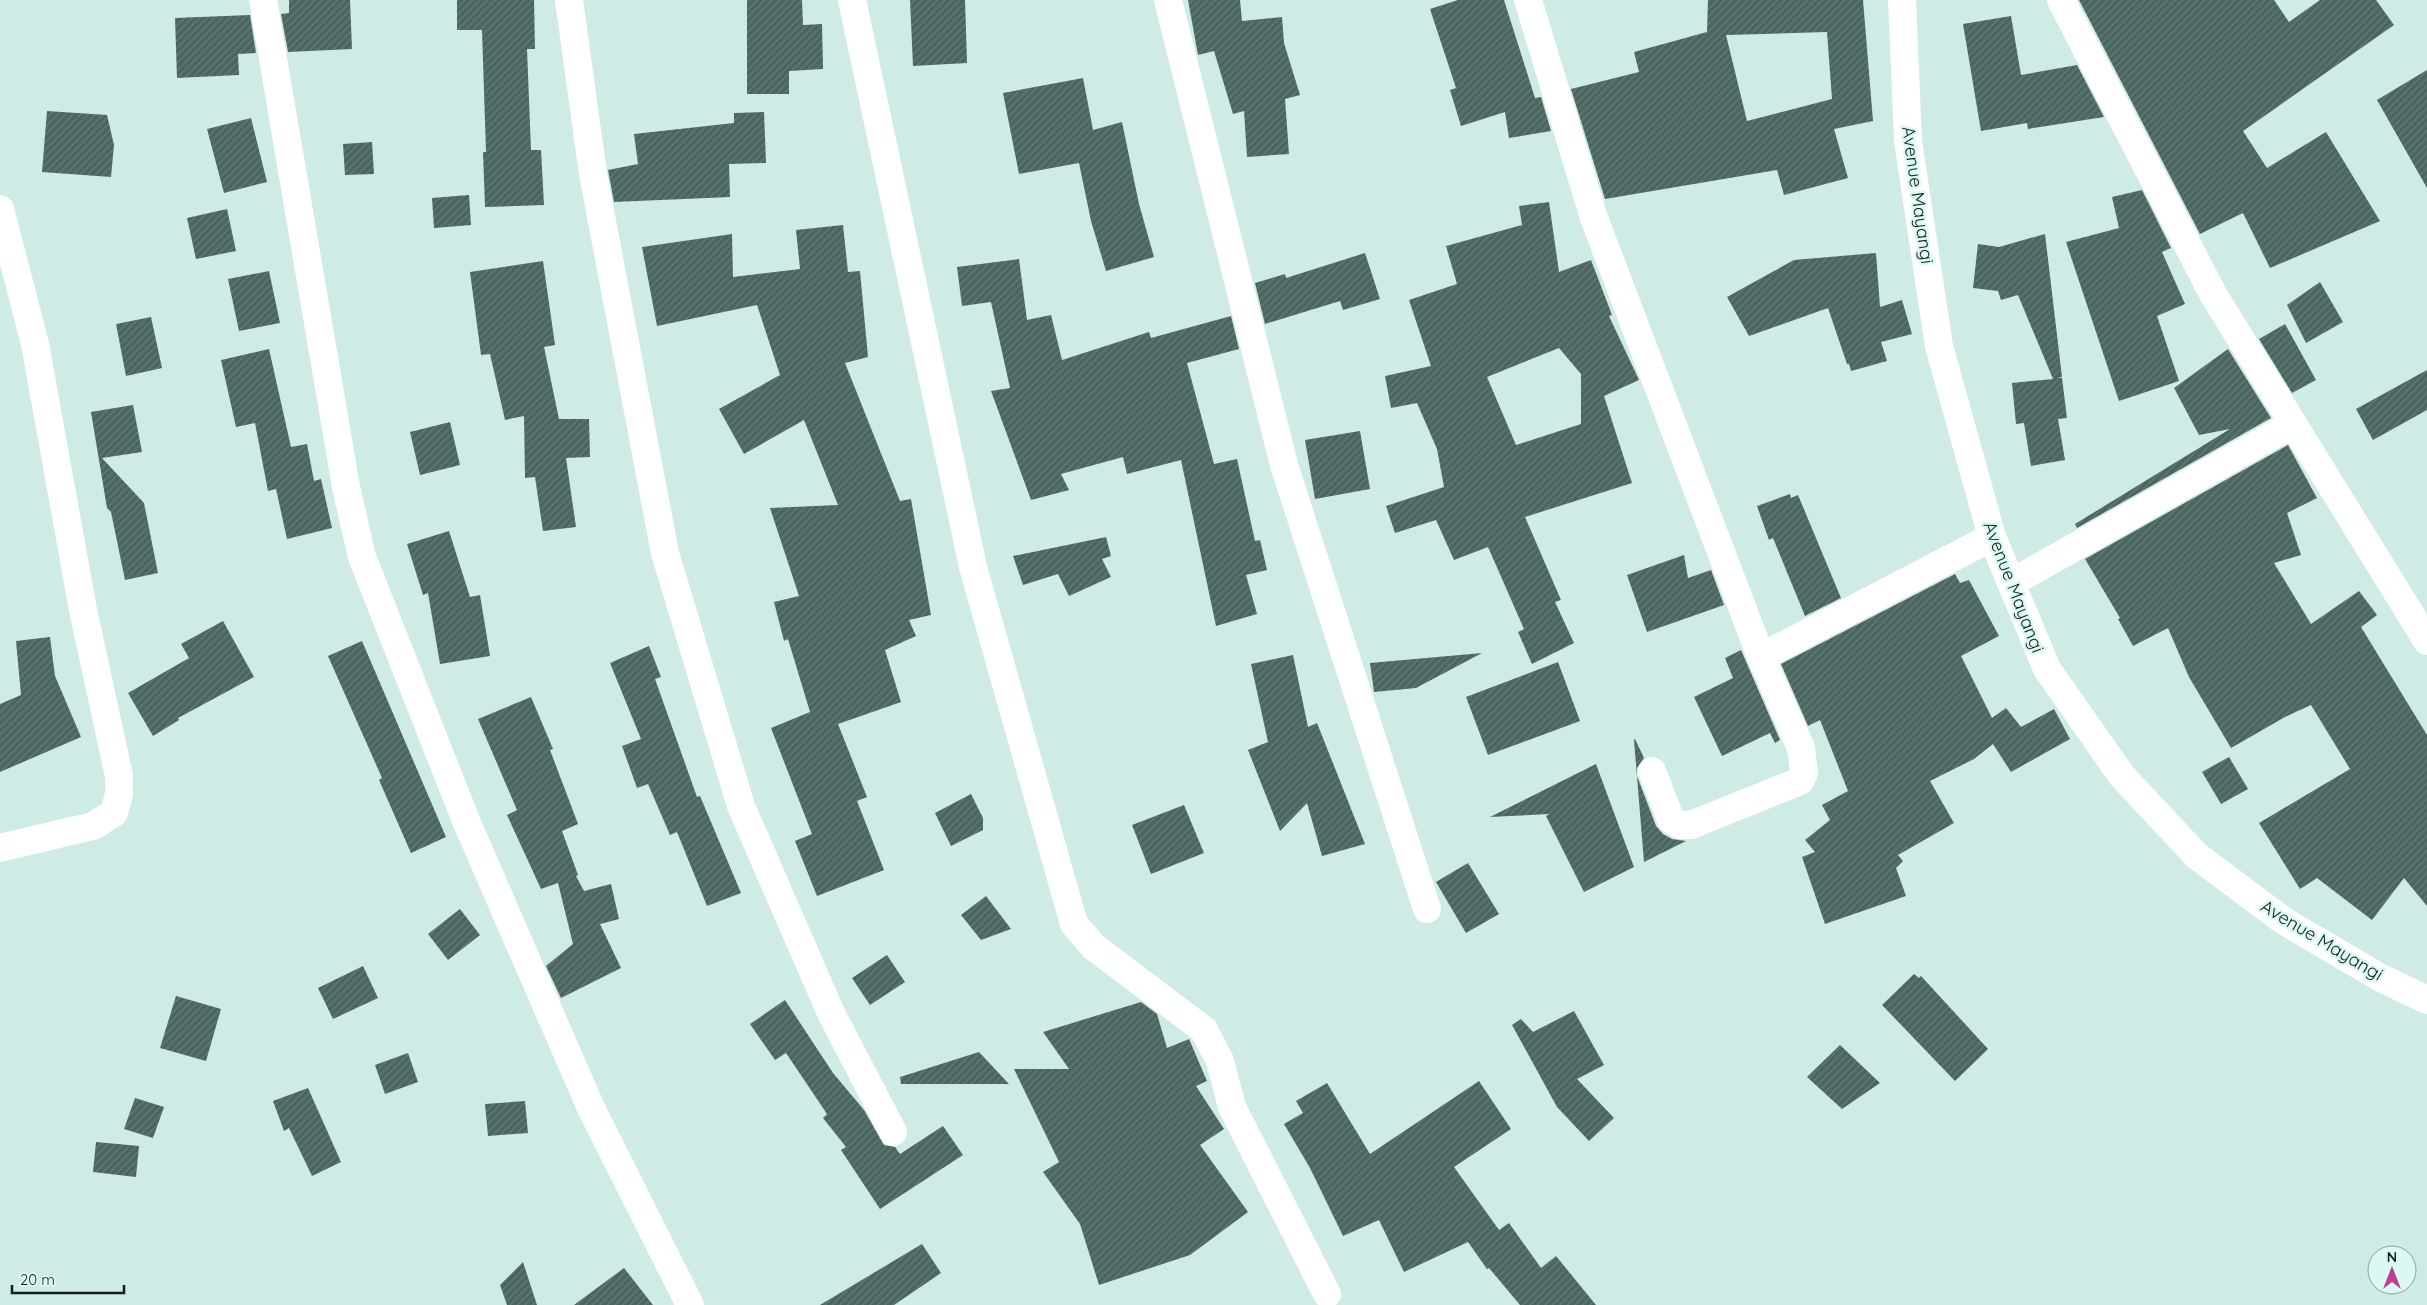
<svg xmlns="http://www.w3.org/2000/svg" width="2427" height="1305" viewBox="0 0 2427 1305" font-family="Quicksand,sans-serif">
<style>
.building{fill:url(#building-hatch);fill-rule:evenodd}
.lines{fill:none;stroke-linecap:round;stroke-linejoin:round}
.street{stroke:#fff;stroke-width:28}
.secondary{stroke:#fff;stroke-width:28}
.labels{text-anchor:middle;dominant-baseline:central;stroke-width:5;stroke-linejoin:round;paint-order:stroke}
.street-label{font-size:18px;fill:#141f1d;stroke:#dbf8f3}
</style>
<defs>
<pattern id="building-hatch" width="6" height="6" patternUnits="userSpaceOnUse" patternTransform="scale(1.25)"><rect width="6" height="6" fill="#4b6561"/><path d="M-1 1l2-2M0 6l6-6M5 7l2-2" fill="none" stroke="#667b78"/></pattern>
</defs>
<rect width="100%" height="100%" fill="#ceebe6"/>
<!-- building -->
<path class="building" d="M 289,0 L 350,0 L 352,49 L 288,52 L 281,14 L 289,13 Z
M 457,0 L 534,0 L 535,49 L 527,49 L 531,150 L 541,150 L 544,205 L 485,207 L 483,152 L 486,152 L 482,30 L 457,30 Z
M 747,0 L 802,0 L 803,25 L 822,24 L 823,69 L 789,71 L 789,94 L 747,94 Z
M 910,0 L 965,0 L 967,63 L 913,66 Z
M 1188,0 L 1240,0 L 1242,21 L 1282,17 L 1284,43 L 1300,95 L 1285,99 L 1289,154 L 1247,157 L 1244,111 L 1233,114 L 1214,51 L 1198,55 Z
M 1458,0 L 1504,0 L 1535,98 L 1541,97 L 1551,131 L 1509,138 L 1505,112 L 1461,126 L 1450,90 L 1456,88 L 1430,9 Z
M 1708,0 L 1863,0 L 1873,121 L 1834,129 L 1848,178 L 1784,195 L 1777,170 L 1605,199 L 1571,89 L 1639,72 L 1634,52 L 1707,32 ZM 1827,32 L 1832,99 L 1747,121 L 1726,35 Z
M 2079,0 L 2274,0 L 2289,22 L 2320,0 L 2376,0 L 2394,25 L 2243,131 L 2267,168 L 2326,132 L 2380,221 L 2270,268 L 2243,213 L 2200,234 Z
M 250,15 L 256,53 L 238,54 L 239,75 L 177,78 L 175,18 Z
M 2011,16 L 2021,75 L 2077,65 L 2104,117 L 2028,129 L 2027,123 L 1981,131 L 1963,24 Z
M 2427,70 L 2427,188 L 2377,100 Z
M 1083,78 L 1093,130 L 1122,122 L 1139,204 L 1154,257 L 1106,271 L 1091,221 L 1079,163 L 1019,174 L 1003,93 Z
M 47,111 L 107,115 L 114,145 L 111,177 L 42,172 Z
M 764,112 L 766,163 L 729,164 L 730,197 L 614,202 L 608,170 L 638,164 L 634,134 L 734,123 L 734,113 Z
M 251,118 L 267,182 L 224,193 L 207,129 Z
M 372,142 L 374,174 L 345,175 L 343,144 Z
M 2142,190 L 2171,248 L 2162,252 L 2185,304 L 2157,316 L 2179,381 L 2119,401 L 2066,242 L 2119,228 L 2112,197 Z
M 469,195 L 471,225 L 434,228 L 432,198 Z
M 1549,202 L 1559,272 L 1591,260 L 1612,315 L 1609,316 L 1639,380 L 1604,396 L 1632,483 L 1525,517 L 1561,600 L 1555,602 L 1574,643 L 1532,664 L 1518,632 L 1524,629 L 1488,547 L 1454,560 L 1436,520 L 1395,533 L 1386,506 L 1444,487 L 1437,449 L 1417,403 L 1391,408 L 1385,376 L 1431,366 L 1409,300 L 1457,284 L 1446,246 L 1522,225 L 1519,206 ZM 1559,348 L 1581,374 L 1581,424 L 1516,445 L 1487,377 Z
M 227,209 L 236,251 L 196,259 L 187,218 Z
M 843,225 L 848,272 L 860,271 L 868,357 L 845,363 L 900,501 L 911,499 L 931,615 L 909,620 L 916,636 L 885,650 L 901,702 L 838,724 L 867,797 L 857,801 L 884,870 L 817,896 L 795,841 L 812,834 L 771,728 L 810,712 L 788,639 L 784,641 L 774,602 L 799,596 L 770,508 L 838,505 L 804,420 L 744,454 L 719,409 L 780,375 L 757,305 L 657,326 L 642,247 L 732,234 L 733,277 L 800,269 L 796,230 Z
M 2045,234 L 2062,377 L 2058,378 L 2062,378 L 2067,418 L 2058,419 L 2065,460 L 2031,466 L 2024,423 L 2016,424 L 2012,383 L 2053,379 L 2018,295 L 2001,300 L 1998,291 L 1973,288 L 1978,244 L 1999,247 Z
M 1365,253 L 1380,299 L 1343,310 L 1340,301 L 1265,324 L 1255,283 L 1285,274 L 1286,278 Z
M 1876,253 L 1880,307 L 1902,300 L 1912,334 L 1881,342 L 1887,361 L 1851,371 L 1849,364 L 1847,364 L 1828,308 L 1749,336 L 1727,297 L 1794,260 Z
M 1019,259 L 1027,320 L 1051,315 L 1062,360 L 1149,332 L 1151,338 L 1231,316 L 1239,349 L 1187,363 L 1214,464 L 1237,459 L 1255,541 L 1260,540 L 1267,570 L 1246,575 L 1257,614 L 1216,626 L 1181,460 L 1127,474 L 1123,457 L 1061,474 L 1069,490 L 1031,500 L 991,391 L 1010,388 L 991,302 L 962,306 L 957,267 Z
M 543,261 L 555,345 L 544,347 L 559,419 L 589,419 L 590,457 L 566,458 L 576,527 L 543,531 L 535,477 L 525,478 L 524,416 L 505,420 L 490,354 L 481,355 L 470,272 Z
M 269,271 L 280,323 L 239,331 L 228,279 Z
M 2320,282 L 2343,322 L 2306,343 L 2287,305 Z
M 151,317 L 162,368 L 126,376 L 116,324 Z
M 2285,324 L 2316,380 L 2292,393 L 2259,339 Z
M 269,349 L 291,447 L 307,444 L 314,481 L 321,479 L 332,528 L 287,539 L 276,489 L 268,491 L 255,423 L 236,427 L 221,360 Z
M 2228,349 L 2271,418 L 2077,528 L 2075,524 L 2230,429 L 2199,435 L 2174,388 Z
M 2427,370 L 2427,410 L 2373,440 L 2356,409 Z
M 133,405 L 142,452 L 102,458 L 144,503 L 158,573 L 125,580 L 111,512 L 107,508 L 91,412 Z
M 450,422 L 460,465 L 420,475 L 410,432 Z
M 1360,431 L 1370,489 L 1315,499 L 1305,440 Z
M 2288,445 L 2317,498 L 2287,513 L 2301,555 L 2274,563 L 2311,624 L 2359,591 L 2377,615 L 2361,627 L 2427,735 L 2427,906 L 2404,878 L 2372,920 L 2317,878 L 2300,889 L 2259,823 L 2350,769 L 2311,705 L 2285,717 L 2231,748 L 2189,677 L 2168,628 L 2133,646 L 2118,619 L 2120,618 L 2085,559 Z
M 1790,494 L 1791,498 L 1798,495 L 1841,598 L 1805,616 L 1773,538 L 1769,540 L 1757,506 Z
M 449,531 L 470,597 L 480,595 L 490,656 L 440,664 L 428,593 L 423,595 L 407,544 Z
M 1106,537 L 1111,556 L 1102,559 L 1111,577 L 1069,596 L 1058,574 L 1023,585 L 1013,556 Z
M 1684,555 L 1688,578 L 1711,570 L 1724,605 L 1647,632 L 1627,575 Z
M 1955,574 L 1960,583 L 1969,580 L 1999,636 L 1961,656 L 1992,718 L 2006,708 L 2021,727 L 2054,709 L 2070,739 L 2011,772 L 1993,744 L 1974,759 L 1930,781 L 1954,823 L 1898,855 L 1903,861 L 1896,868 L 1906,896 L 1825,924 L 1802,857 L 1815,852 L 1805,840 L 1830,820 L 1822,805 L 1848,791 L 1820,720 L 1808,726 L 1781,664 Z
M 223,621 L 254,677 L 178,718 L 179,720 L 153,736 L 128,693 L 189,658 L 181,644 Z
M 50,637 L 55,676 L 81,737 L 0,772 L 0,704 L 21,695 L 16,641 Z
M 362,641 L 446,837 L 411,853 L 379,780 L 382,778 L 328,656 Z
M 649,646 L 661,677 L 655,679 L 697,797 L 700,796 L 741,893 L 707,906 L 677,832 L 670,835 L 648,784 L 637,788 L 622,746 L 641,739 L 610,663 Z
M 1741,650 L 1780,740 L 1775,743 L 1770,733 L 1722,756 L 1694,697 L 1733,678 L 1725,658 Z
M 1482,653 L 1416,688 L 1374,692 L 1370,663 Z
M 1293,655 L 1308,727 L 1317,723 L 1365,844 L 1322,856 L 1307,803 L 1280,831 L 1248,750 L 1268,742 L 1251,664 Z
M 1558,662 L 1580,721 L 1488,755 L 1466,697 Z
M 531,697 L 553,749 L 550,750 L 578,824 L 562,831 L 578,875 L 576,876 L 584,891 L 611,884 L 619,919 L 600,924 L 621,968 L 561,998 L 546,966 L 573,944 L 558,883 L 541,889 L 507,815 L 517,810 L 478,719 Z
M 1635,739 L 1644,758 L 1637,768 L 1637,776 L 1656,826 L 1663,834 L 1672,839 L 1686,841 L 1644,862 L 1634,740 Z
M 2229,757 L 2248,789 L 2221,804 L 2202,772 Z
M 1596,764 L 1634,867 L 1584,892 L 1546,816 L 1549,814 L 1490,817 Z
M 971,794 L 983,818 L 983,830 L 951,846 L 935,813 Z
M 1184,805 L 1204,853 L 1151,874 L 1132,825 Z
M 1468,863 L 1499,914 L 1466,933 L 1436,882 Z
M 986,896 L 1011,929 L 981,940 L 961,915 Z
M 460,909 L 480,935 L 448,960 L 428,934 Z
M 887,955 L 905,982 L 870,1005 L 852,978 Z
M 363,966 L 378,998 L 333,1019 L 318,988 Z
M 1914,974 L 1919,978 L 1921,976 L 1988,1049 L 1955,1081 L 1882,1005 Z
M 176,996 L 221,1009 L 206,1061 L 160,1048 Z
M 785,1000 L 833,1073 L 864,1110 L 884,1145 L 895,1147 L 900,1154 L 943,1126 L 963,1155 L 880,1209 L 841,1150 L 846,1147 L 823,1118 L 827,1114 L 786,1053 L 775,1060 L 750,1024 Z
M 1141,1002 L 1157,1014 L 1167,1048 L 1189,1039 L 1207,1081 L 1196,1086 L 1224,1129 L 1200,1145 L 1248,1212 L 1190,1255 L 1099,1285 L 1080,1224 L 1043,1172 L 1059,1162 L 1014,1069 L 1069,1069 L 1043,1032 Z
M 1574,1011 L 1604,1065 L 1577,1079 L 1614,1118 L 1589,1141 L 1557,1107 L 1512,1025 L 1521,1019 L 1533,1032 Z
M 1840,1045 L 1880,1083 L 1842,1109 L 1807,1077 Z
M 979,1052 L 1009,1084 L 901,1084 L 900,1077 Z
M 408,1053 L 418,1082 L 385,1094 L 375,1065 Z
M 1479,1081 L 1511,1129 L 1454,1167 L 1499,1230 L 1509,1223 L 1541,1268 L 1556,1256 L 1596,1305 L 1520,1305 L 1489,1268 L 1487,1269 L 1468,1242 L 1404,1272 L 1379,1220 L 1343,1236 L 1310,1168 L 1284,1124 L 1303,1113 L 1296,1101 L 1327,1083 L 1370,1154 Z
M 308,1088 L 341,1162 L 312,1176 L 289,1128 L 284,1131 L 273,1101 Z
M 135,1098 L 164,1107 L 153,1138 L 124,1129 Z
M 525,1101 L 528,1133 L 488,1136 L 485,1104 Z
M 96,1142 L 139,1146 L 136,1177 L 93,1172 Z
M 922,1244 L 941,1273 L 894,1305 L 820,1305 Z
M 523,1262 L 537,1305 L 507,1305 L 500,1285 Z
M 624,1268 L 653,1305 L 574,1305 Z"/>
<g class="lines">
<!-- street -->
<path class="street" d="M 263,0 L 346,487 L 362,557 L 467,823 L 591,1108 L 690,1305
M 569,0 L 593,174 L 665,553 L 741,806 L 831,1013 L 893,1132
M 852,0 L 973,567 L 1074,924 L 1094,947 L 1204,1030 L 1220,1061 L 1232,1107 L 1327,1294
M 1168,0 L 1284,465 L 1427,909
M 1528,0 L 1594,218 L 1761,657 L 1801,748 L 1804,773 L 1800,781 L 1691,825 L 1680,825 L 1671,820 L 1652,771
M 2061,0 L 2213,294 L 2427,641
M 0,209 L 35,344 L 83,610 L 119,776 L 119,794 L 114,813 L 93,826 L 0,848
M 2011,583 L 2293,424
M 1761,657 L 1992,537"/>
<!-- secondary -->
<path class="secondary" d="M 1902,0 L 1908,141 L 1939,346 L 1992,537 L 2047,669 L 2122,776 L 2197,856 L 2284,921 L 2381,978 L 2427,1000"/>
</g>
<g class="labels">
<!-- street labels -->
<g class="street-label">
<text transform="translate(1918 195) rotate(82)">Avenue Mayangi</text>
<text transform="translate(2014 587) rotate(69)">Avenue Mayangi</text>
<text transform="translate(2322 940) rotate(31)">Avenue Mayangi</text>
</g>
</g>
<!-- north arrow -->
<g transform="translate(2392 1270)"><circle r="24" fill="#dbf8f3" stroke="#8ba19d"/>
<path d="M0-4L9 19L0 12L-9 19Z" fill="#bc4090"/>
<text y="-8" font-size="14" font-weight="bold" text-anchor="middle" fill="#141f1d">N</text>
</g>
<!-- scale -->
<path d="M12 1285v8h112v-8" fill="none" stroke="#141f1d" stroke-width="2.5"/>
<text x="20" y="1285" font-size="15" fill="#141f1d" stroke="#dbf8f3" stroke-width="4" paint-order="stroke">20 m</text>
</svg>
